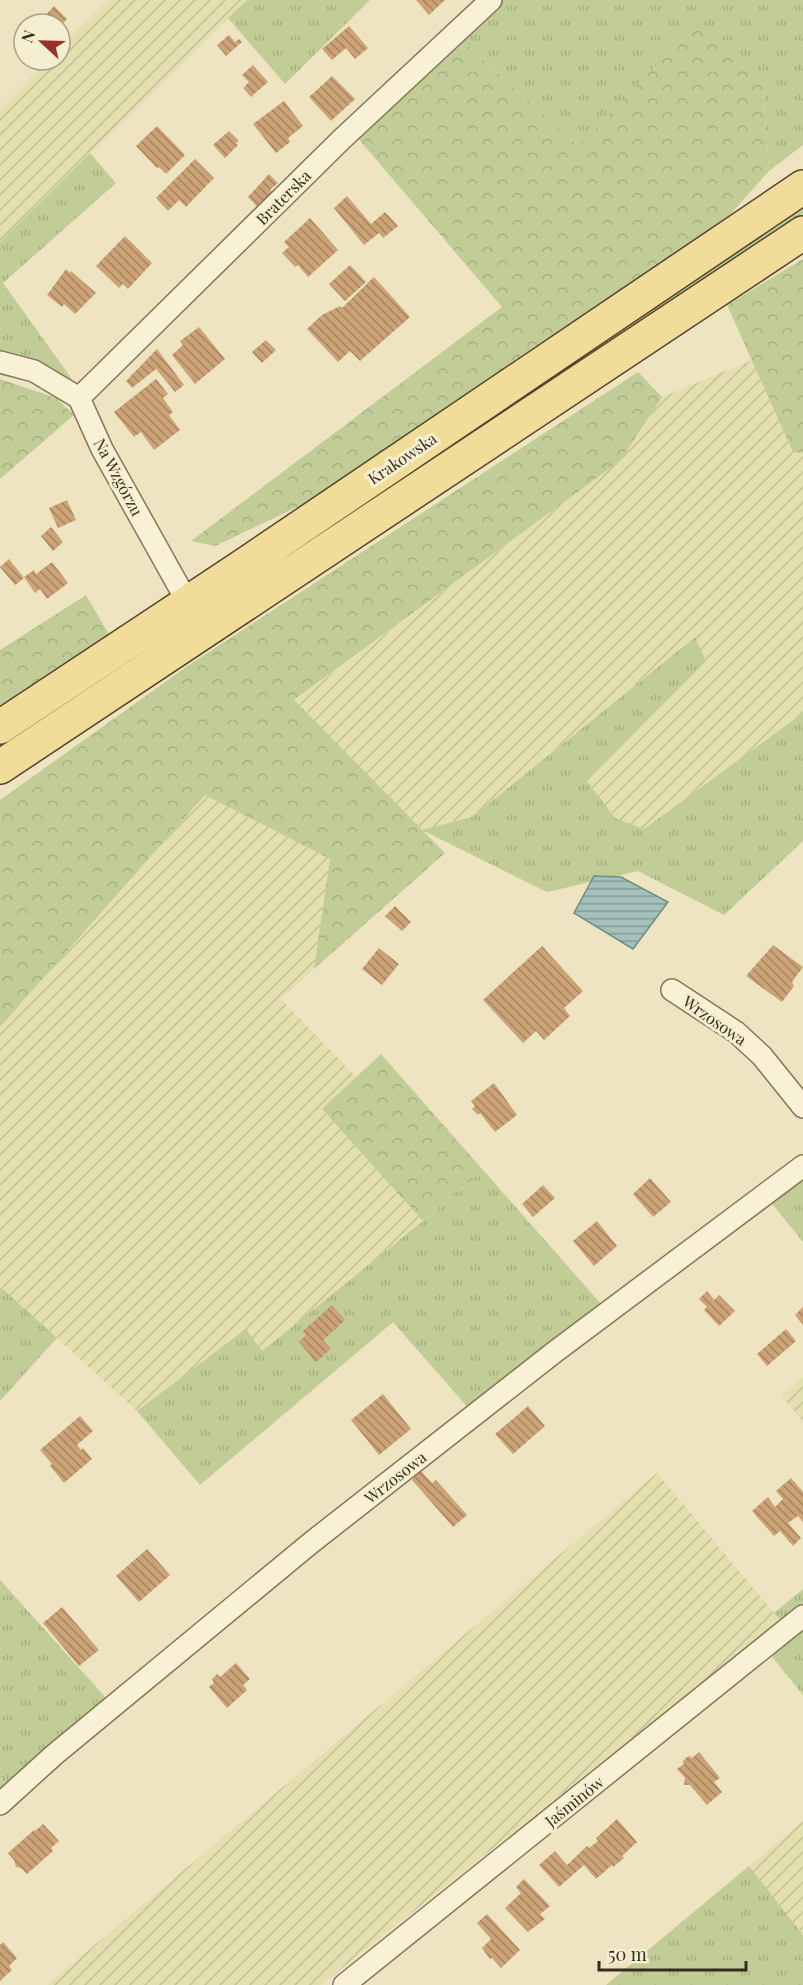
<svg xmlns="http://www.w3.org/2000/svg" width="803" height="1985" viewBox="0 0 803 1985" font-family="'Playfair Display',serif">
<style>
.farmland{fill:url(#farmland-furrows)}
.grass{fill:url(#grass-tufts)}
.forest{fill:url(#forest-crowns)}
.water{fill:url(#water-rules);stroke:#6b8e88;stroke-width:1.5}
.building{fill:url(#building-back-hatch)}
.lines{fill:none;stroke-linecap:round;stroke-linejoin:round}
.minor-casing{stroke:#877559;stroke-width:24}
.primary-casing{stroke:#55432d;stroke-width:36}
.minor{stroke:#f9f1d5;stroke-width:21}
.primary{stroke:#f1dd99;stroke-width:33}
.labels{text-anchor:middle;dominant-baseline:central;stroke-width:6;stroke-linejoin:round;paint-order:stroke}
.street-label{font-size:16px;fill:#372c1d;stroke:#f5eed1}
</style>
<defs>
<pattern id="farmland-furrows" width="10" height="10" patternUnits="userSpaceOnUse" patternTransform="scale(1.5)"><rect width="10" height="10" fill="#e3dfaf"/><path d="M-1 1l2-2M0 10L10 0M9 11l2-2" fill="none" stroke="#c3c096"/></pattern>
<pattern id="grass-tufts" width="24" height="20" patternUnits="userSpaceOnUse" patternTransform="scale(1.5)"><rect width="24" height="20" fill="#c1cc96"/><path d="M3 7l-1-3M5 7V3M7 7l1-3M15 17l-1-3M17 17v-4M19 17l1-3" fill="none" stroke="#a6af81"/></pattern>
<pattern id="forest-crowns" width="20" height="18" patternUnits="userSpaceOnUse" patternTransform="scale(1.5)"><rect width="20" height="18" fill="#c1cc96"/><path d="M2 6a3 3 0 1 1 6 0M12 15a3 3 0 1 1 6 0" fill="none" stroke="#a6af81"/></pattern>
<pattern id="water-rules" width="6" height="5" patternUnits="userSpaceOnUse" patternTransform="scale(1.5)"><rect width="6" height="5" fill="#a4c0ba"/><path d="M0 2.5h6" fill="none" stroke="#869c97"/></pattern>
<pattern id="building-back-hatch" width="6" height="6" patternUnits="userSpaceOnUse" patternTransform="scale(1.5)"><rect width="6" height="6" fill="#cca277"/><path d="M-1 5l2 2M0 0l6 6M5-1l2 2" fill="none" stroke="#a68461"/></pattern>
</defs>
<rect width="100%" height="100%" fill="#eee4c1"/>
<!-- farmland -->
<path class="farmland" d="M 108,0 L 247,0 L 0,242 L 0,109 L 48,60 L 60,60 L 60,47 Z
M 752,360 L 793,452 L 803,453 L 803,713 L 644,829 L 615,818 L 587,781 L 706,661 L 694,637 L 472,817 L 422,830 L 294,701 L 620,461 L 662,397 Z
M 205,795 L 330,859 L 314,969 L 281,999 L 356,1077 L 323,1109 L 423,1221 L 262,1351 L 246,1330 L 137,1411 L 3,1289 L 0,1291 L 0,1027 Z
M 803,1377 L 803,1422 L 781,1395 Z
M 657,1473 L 780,1620 L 321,1985 L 47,1985 Z
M 803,1821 L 803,1935 L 749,1866 Z"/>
<!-- grass -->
<path class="grass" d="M 247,0 L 370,0 L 285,84 L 228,18 Z
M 503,0 L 803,0 L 803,145 L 769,171 L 763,86 L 578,146 L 460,39 Z
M 90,153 L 116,183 L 3,283 L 72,379 L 18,356 L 0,357 L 0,242 Z
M 803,206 L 803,219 L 240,593 L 236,586 Z
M 695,637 L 706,661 L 587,781 L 615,818 L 644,829 L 803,713 L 803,841 L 724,915 L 638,871 L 547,892 L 422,830 L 472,817 Z
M 803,1163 L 803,1242 L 769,1200 Z
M 483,1170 L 602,1305 L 470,1410 L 393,1322 L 200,1485 L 137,1411 L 246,1329 L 262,1351 L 423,1221 Z
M 3,1289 L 57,1338 L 0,1401 L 0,1291 Z
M 0,1580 L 107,1699 L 0,1796 Z
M 803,1589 L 803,1695 L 769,1653 L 780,1620 L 774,1613 Z
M 749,1866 L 803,1935 L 803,1985 L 606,1985 Z"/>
<!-- forest -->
<path class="forest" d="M 698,22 L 763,86 L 769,171 L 710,237 L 537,345 L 310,501 L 215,546 L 191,541 L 502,307 L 356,136 L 460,39 L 578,146 Z
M 803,259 L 803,453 L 793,452 L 727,305 Z
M 638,372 L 662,397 L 620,461 L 294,700 L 445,853 L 314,969 L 330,859 L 205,795 L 0,1027 L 0,800 L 189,665 Z
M 0,379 L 56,398 L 74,415 L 0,479 Z
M 86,595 L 111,638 L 0,710 L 0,650 Z
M 381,1054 L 483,1170 L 423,1221 L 322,1109 Z"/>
<!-- water -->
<path class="water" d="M 594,876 L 621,877 L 668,902 L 633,949 L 574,913 Z"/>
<!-- building -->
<path class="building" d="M 416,0 L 445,0 L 429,15 Z
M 54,6 L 67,19 L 60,26 L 60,24 L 37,24 Z
M 349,26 L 368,48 L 355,59 L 346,48 L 332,60 L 322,49 Z
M 229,35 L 235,42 L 239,39 L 242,42 L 226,56 L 217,45 Z
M 253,65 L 268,82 L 251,97 L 243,88 L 249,82 L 242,75 Z
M 332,76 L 355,99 L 331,121 L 309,97 Z
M 284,101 L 303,126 L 288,138 L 290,142 L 276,153 L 253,124 Z
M 157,126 L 185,155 L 166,174 L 159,167 L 157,168 L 136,146 Z
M 229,131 L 239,141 L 236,143 L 238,145 L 225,158 L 213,145 Z
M 195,159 L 214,178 L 186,207 L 179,200 L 168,211 L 156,198 Z
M 269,174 L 278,183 L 270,190 L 272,192 L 269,195 L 273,201 L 262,212 L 248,197 Z
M 347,196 L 371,224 L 385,212 L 398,226 L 383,238 L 379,233 L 364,245 L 334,208 Z
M 310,218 L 338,250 L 308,277 L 298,265 L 295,267 L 282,253 L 289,247 L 284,242 Z
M 125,236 L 152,263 L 128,289 L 123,284 L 119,288 L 96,266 Z
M 350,265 L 366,282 L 345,301 L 329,284 Z
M 66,269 L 70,273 L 71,271 L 96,293 L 75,314 L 64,304 L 62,307 L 47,295 Z
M 374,277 L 410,317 L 360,361 L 350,351 L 338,362 L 307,329 L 322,315 L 340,306 L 342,308 Z
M 199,327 L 225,359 L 195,384 L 172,355 L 183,345 L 180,341 Z
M 266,340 L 276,350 L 262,363 L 252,352 Z
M 157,349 L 184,385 L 175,392 L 156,369 L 132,388 L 126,381 Z
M 156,379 L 168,394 L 163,398 L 173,412 L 169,415 L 180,430 L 154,450 L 141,432 L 134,437 L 114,412 Z
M 67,500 L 76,520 L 58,528 L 49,508 Z
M 51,527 L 63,542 L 53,551 L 41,536 Z
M 9,559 L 24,578 L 15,585 L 0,567 Z
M 52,562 L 68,583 L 47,599 L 40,589 L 35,593 L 24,577 L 34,570 L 36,574 Z
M 395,906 L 411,922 L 402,931 L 385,916 Z
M 773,945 L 803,967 L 792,982 L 794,986 L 782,1002 L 746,976 Z
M 542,946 L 583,991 L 564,1008 L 570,1016 L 544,1040 L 536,1031 L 523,1043 L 483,1000 Z
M 379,948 L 399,964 L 382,985 L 362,969 Z
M 494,1083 L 517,1115 L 495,1132 L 480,1113 L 478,1115 L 472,1109 L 475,1106 L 471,1101 Z
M 650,1178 L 671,1202 L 653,1217 L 633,1194 Z
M 543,1185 L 555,1198 L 533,1217 L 522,1204 Z
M 597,1221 L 617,1246 L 594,1266 L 573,1241 Z
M 707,1291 L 714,1300 L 719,1295 L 735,1311 L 719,1326 L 704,1310 L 707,1307 L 699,1299 Z
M 332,1305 L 345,1320 L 323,1340 L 331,1349 L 316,1362 L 299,1342 L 306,1335 L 303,1331 Z
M 803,1307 L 803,1325 L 795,1315 Z
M 786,1329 L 796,1341 L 767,1366 L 757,1354 Z
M 383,1394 L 411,1429 L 379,1455 L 351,1420 Z
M 528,1406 L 545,1426 L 513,1454 L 495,1434 Z
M 80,1416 L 93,1431 L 77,1445 L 81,1450 L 83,1448 L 92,1459 L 64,1483 L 50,1466 L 52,1464 L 40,1450 Z
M 420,1470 L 432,1483 L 436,1480 L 467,1515 L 453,1527 L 412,1480 Z
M 791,1478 L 803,1492 L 803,1522 L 798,1516 L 788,1523 L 801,1538 L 793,1546 L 780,1531 L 774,1536 L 752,1511 L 768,1497 L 775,1507 L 783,1499 L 776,1491 Z
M 147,1549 L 170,1575 L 139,1602 L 116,1576 Z
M 62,1607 L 99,1650 L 79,1666 L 43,1623 Z
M 236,1663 L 250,1679 L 243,1685 L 247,1690 L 227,1708 L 209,1687 L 214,1683 L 212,1679 L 217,1674 L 220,1677 Z
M 699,1752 L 720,1778 L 714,1782 L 722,1792 L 707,1805 L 690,1785 L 684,1785 L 685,1778 L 677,1769 L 684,1764 L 683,1761 L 686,1758 L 689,1756 L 692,1758 Z
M 617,1819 L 637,1842 L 622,1856 L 624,1858 L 613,1867 L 612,1865 L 596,1879 L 584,1865 L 559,1887 L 539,1865 L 555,1851 L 567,1865 L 587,1846 L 589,1848 L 598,1841 L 596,1838 Z
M 43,1824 L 59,1841 L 51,1848 L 53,1851 L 27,1874 L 21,1868 L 16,1867 L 14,1860 L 8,1853 L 34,1830 L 35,1831 Z
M 524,1879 L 550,1906 L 540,1914 L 545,1919 L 528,1932 L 505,1908 L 521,1893 L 516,1887 Z
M 487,1914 L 520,1950 L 501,1968 L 492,1958 L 490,1959 L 482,1948 L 491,1939 L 477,1923 Z
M 3,1942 L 17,1958 L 9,1966 L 12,1970 L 0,1981 L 0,1945 Z"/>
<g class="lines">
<defs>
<path id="minor" d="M 0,362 L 34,371 L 79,398 L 102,449 L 193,612
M 79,398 L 343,138 L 491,0
M 672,990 L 736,1032 L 762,1056 L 803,1107
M 0,1804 L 54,1755 L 312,1542 L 556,1351 L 803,1166
M 344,1985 L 803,1616"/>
<path id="primary" d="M 0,727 L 240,568 L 803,187
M 0,767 L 803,233"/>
</defs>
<!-- minor casing -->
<use href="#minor" class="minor-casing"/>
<!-- primary casing -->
<use href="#primary" class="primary-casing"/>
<!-- minor -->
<use href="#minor" class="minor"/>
<!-- primary -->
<use href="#primary" class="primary"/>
</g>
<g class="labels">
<!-- street labels -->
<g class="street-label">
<text transform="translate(283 197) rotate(-45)">Braterska</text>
<text transform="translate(402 458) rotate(-34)">Krakowska</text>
<text transform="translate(119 477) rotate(62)">Na Wzgórzu</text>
<text transform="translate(715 1020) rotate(35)">Wrzosowa</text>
<text transform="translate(395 1477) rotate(-38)">Wrzosowa</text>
<text transform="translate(574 1801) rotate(-39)">Jaśminów</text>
</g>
</g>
<!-- north arrow -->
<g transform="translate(42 42) rotate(292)"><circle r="28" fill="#f5eed1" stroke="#a9a089" stroke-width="1.5"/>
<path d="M0-4.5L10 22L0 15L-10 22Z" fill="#963229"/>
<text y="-9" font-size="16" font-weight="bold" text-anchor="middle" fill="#372c1d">N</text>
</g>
<!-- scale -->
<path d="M599 1961v9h147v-9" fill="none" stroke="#372c1d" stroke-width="3"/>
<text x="608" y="1961" font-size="18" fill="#372c1d" stroke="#f5eed1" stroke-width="4.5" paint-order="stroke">50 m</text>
</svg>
